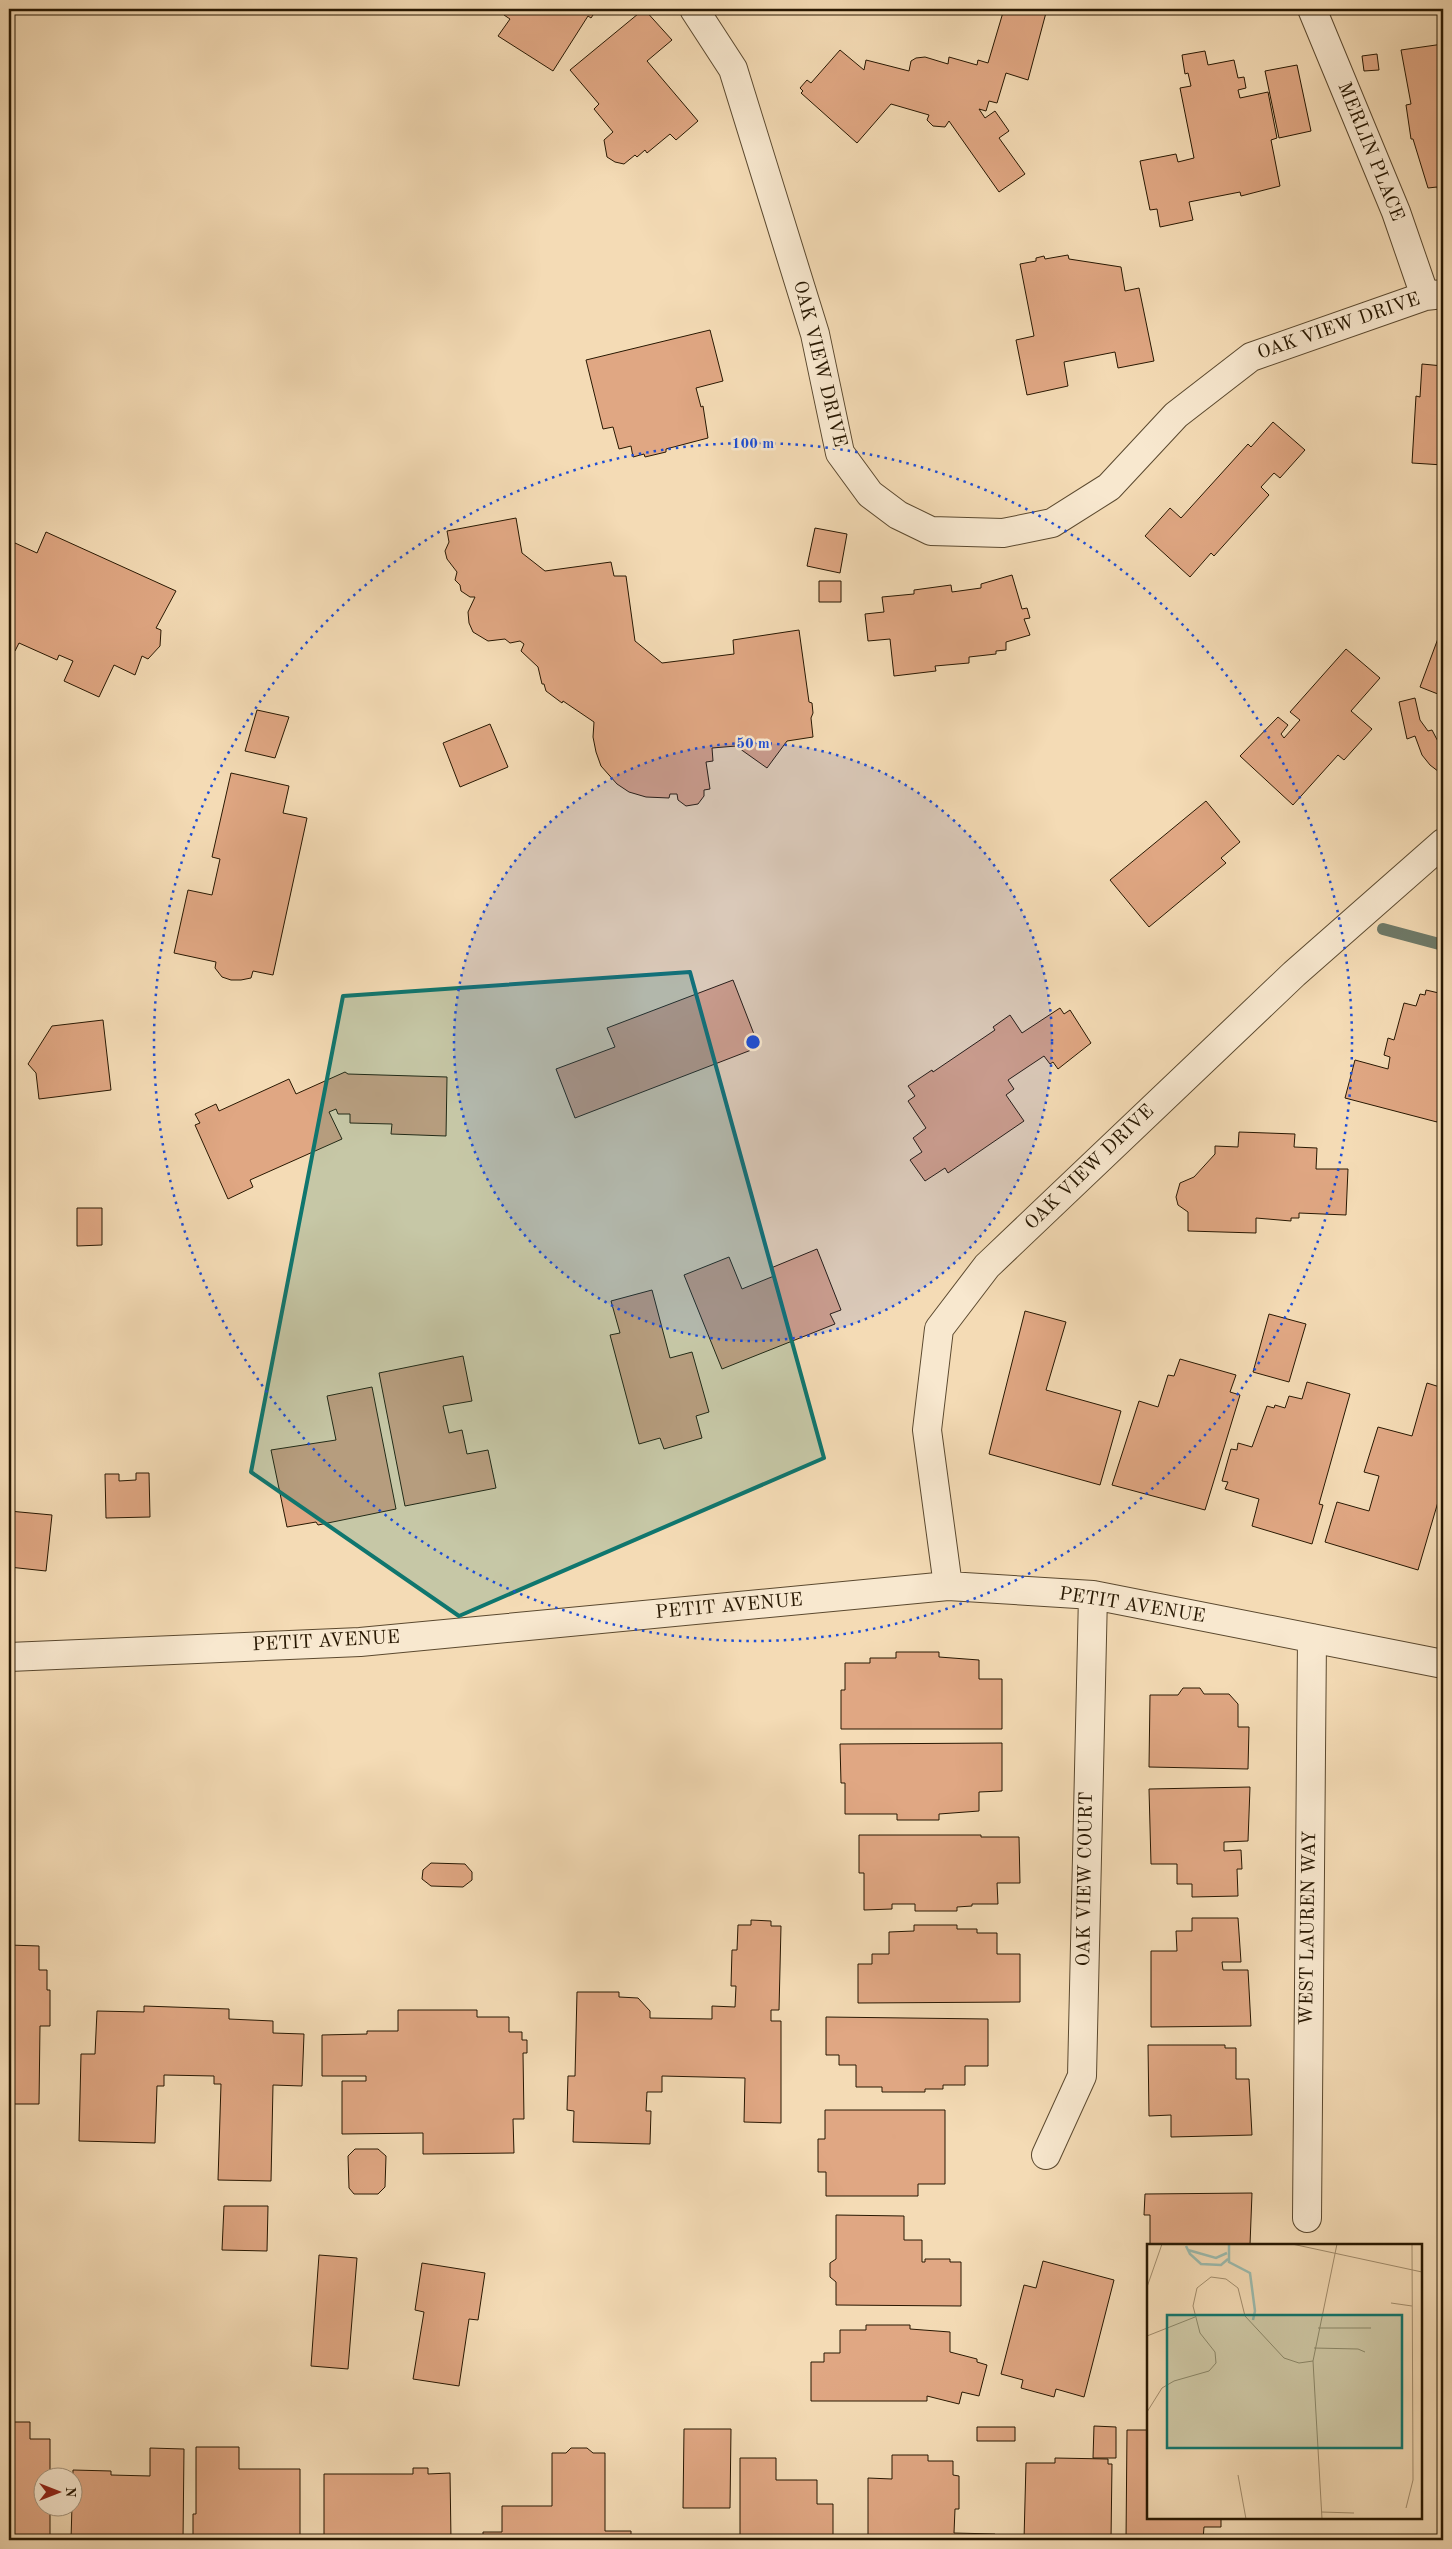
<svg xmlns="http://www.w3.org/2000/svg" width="1452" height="2549" viewBox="0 0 1452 2549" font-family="'Old Standard TT',serif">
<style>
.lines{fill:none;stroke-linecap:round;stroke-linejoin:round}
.stream{stroke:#6e7a69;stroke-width:12}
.building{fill:#e0a783;stroke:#281802}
.street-casing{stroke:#5b492f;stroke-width:30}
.street{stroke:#f8e8cf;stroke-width:28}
.marked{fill:#0f766e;fill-opacity:0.2;stroke:#0f766e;stroke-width:4;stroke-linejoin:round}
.ring{fill:none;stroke:#1d4ed8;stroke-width:2.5;stroke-dasharray:2.5 5}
.labels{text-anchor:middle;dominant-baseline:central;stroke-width:5;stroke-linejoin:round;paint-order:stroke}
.street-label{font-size:19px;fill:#281802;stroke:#f8e8cf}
.inset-river{fill:none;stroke:#9cbbae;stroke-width:2.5}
.inset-road{fill:none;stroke:#a28d6d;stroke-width:1}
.view{fill:#0f766e;fill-opacity:0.15;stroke:#0f766e;stroke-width:2.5}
.inset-edge{fill:none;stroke:#281802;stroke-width:2.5}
.centre{fill:#1d4ed8;stroke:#f8e8cf;stroke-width:2.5}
.ring-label{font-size:15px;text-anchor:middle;font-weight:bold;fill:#1d4ed8;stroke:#f8e8cf;stroke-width:5;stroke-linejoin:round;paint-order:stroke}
</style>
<rect width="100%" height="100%" fill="#f4dbb5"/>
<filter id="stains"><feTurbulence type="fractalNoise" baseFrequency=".004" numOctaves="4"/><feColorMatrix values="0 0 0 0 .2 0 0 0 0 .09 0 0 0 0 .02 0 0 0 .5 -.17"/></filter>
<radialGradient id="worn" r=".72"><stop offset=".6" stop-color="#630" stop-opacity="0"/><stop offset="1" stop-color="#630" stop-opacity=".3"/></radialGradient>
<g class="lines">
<!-- stream -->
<path class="stream" d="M 1383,929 L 1443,945"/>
</g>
<!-- building -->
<path class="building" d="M 508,9 L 597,9 L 591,18 L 588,16 L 553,71 L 498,36 L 510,19 L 504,15 Z
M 644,9 L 672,40 L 647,61 L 698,121 L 676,140 L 670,134 L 647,153 L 645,150 L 637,157 L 635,155 L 624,164 L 615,162 L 607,157 L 604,140 L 613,132 L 594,109 L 599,104 L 570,70 Z
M 1004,9 L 1047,9 L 1028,80 L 1006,73 L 997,103 L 989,101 L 986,111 L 979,109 L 985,118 L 995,111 L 1009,131 L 999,138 L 1025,174 L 999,192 L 949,121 L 945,127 L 933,126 L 927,120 L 929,115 L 891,104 L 857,143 L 801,93 L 803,91 L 800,88 L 807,80 L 811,83 L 840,50 L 864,70 L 866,60 L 909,71 L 911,61 L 916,58 L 925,57 L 948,64 L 949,57 L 977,65 L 978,60 L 988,63 Z
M 1443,44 L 1443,195 L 1439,195 L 1437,187 L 1428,188 L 1413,139 L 1411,139 L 1406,105 L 1411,104 L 1401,50 Z
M 1205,51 L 1208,65 L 1234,60 L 1238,78 L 1244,77 L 1246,88 L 1238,90 L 1240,98 L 1268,92 L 1277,138 L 1271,140 L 1280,186 L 1241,196 L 1240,192 L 1189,202 L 1193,220 L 1160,227 L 1157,209 L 1150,210 L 1140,161 L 1176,154 L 1178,162 L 1194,158 L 1180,88 L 1191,86 L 1188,73 L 1185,74 L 1182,55 Z
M 1377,54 L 1379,70 L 1364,71 L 1362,56 Z
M 1297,65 L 1311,131 L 1279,138 L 1265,71 Z
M 1068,255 L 1069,259 L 1121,267 L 1125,291 L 1139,288 L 1154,361 L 1118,368 L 1115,352 L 1064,362 L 1068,386 L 1027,395 L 1016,340 L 1034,336 L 1020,264 L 1036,261 L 1036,258 L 1044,256 L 1045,259 Z
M 710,330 L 723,381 L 696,388 L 701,407 L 703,406 L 708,438 L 666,449 L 666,452 L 645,457 L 644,454 L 633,457 L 631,446 L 619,449 L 613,427 L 603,429 L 586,360 Z
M 1422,364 L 1443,366 L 1443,465 L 1412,463 L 1416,396 L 1420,397 Z
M 1273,422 L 1305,450 L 1280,478 L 1274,473 L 1261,487 L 1269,495 L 1214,556 L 1211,553 L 1190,577 L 1145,536 L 1170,508 L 1181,518 L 1248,444 L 1251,447 Z
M 516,518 L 522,553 L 545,571 L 611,562 L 614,576 L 626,576 L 635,641 L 662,663 L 734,654 L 733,640 L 799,630 L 809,702 L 812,703 L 813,713 L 811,718 L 813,737 L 787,741 L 767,768 L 736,746 L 712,748 L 713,761 L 706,762 L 710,789 L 704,790 L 704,796 L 698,804 L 686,806 L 678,800 L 677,794 L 670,794 L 669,798 L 646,797 L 629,792 L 617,784 L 601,766 L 596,752 L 593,737 L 594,722 L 563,701 L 562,703 L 546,691 L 544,684 L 542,684 L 538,667 L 521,651 L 524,644 L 520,641 L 510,643 L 505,639 L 488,641 L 473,632 L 469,623 L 468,612 L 475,597 L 470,597 L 461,591 L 460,585 L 455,580 L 457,572 L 447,559 L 445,551 L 449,542 L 447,531 Z
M 815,528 L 847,534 L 840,573 L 807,566 Z
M 46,532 L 176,591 L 156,628 L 161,630 L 160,646 L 148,659 L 142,656 L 135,675 L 114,665 L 99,697 L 64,681 L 73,661 L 59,655 L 57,660 L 19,643 L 15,651 L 9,648 L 9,557 L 15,543 L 37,553 Z
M 1012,575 L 1022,609 L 1027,608 L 1030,618 L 1024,619 L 1030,635 L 1006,642 L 1006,650 L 996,651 L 996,654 L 969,657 L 969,663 L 935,666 L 936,671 L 894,676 L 890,639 L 868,641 L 865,614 L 884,612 L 882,597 L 914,594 L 914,590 L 951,585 L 952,592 L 981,588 L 981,584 Z
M 819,581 L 841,581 L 841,602 L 819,602 Z
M 1443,625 L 1443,696 L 1420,687 Z
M 1346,649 L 1380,678 L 1351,711 L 1372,729 L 1344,760 L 1338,755 L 1293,805 L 1240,756 L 1278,717 L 1288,725 L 1281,734 L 1284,738 L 1300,720 L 1290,712 Z
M 1415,698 L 1420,720 L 1428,731 L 1432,730 L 1443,751 L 1443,775 L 1430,765 L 1422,755 L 1415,736 L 1407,739 L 1399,702 Z
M 257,710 L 289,717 L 275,758 L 245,751 Z
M 490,724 L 508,767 L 460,787 L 443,743 Z
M 231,773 L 289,786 L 283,813 L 307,818 L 273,975 L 253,971 L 251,978 L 241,980 L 231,980 L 222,977 L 215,968 L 216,962 L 174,953 L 188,890 L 212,895 L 220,859 L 212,857 Z
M 1206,801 L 1240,842 L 1221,858 L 1226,863 L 1149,927 L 1110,880 Z
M 733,980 L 759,1047 L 575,1118 L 556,1069 L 615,1047 L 607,1028 Z
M 1426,990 L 1443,994 L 1443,1102 L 1437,1122 L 1345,1098 L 1355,1060 L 1388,1069 L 1390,1057 L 1384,1055 L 1388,1038 L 1394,1040 L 1404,1003 L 1416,1006 L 1420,994 L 1425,995 Z
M 1060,1008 L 1064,1014 L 1070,1010 L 1091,1043 L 1058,1069 L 1053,1062 L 1050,1064 L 1044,1056 L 1008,1080 L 1014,1089 L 1006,1095 L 1024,1121 L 948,1173 L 945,1168 L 925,1181 L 910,1160 L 922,1152 L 913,1138 L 926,1128 L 908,1101 L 915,1096 L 908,1086 L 932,1070 L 933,1072 L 995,1030 L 993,1027 L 1010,1015 L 1022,1033 Z
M 103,1020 L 111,1090 L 39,1099 L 36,1073 L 28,1064 L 52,1026 Z
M 345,1072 L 348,1074 L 447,1077 L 446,1136 L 391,1134 L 392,1124 L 350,1123 L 350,1114 L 338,1114 L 336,1109 L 329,1112 L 342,1139 L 250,1180 L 253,1187 L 228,1199 L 195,1125 L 200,1123 L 195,1114 L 216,1104 L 219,1111 L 289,1079 L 296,1094 Z
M 1239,1132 L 1295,1134 L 1294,1147 L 1317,1148 L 1316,1169 L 1348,1169 L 1346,1215 L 1299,1213 L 1299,1218 L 1291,1218 L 1291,1221 L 1256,1218 L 1256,1233 L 1188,1231 L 1188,1212 L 1178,1205 L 1176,1197 L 1180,1183 L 1194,1177 L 1215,1154 L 1215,1146 L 1238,1147 Z
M 77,1208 L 102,1208 L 102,1245 L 77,1246 Z
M 817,1249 L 841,1310 L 830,1314 L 835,1324 L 722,1369 L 684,1275 L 729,1257 L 742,1289 L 774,1276 L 771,1268 Z
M 652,1290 L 670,1358 L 692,1352 L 709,1412 L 696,1416 L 702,1438 L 664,1449 L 660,1438 L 639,1444 L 610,1335 L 620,1333 L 611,1301 Z
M 1025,1311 L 1066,1322 L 1046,1390 L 1121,1411 L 1100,1485 L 989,1454 Z
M 1269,1314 L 1306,1324 L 1289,1382 L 1253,1372 Z
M 463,1356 L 472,1401 L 443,1406 L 449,1433 L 462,1430 L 467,1454 L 488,1450 L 496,1488 L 405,1506 L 379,1373 Z
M 1180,1359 L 1236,1375 L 1230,1392 L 1240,1395 L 1205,1510 L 1112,1485 L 1139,1401 L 1158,1407 L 1168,1375 L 1174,1376 Z
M 1307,1382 L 1350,1394 L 1319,1504 L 1323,1505 L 1312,1544 L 1252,1526 L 1259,1499 L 1225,1489 L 1228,1482 L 1222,1481 L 1231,1449 L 1237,1450 L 1238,1443 L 1252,1447 L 1267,1406 L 1274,1408 L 1275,1405 L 1285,1408 L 1289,1396 L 1302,1399 Z
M 1427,1383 L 1443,1388 L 1443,1485 L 1418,1570 L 1325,1542 L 1337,1502 L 1369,1511 L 1379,1476 L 1364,1472 L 1378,1427 L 1412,1436 Z
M 372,1387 L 396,1509 L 318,1525 L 316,1522 L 287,1527 L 271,1450 L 336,1440 L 327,1396 Z
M 136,1473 L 149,1473 L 150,1517 L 106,1518 L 105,1474 L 119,1474 L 119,1481 L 136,1480 Z
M 9,1511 L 52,1515 L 46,1571 L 9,1567 Z
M 896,1652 L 939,1652 L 939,1657 L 979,1660 L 979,1679 L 1002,1679 L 1002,1729 L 841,1729 L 841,1690 L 845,1690 L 845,1663 L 870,1663 L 870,1658 L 896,1658 Z
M 1183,1688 L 1200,1688 L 1204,1694 L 1229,1694 L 1238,1704 L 1238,1727 L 1249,1727 L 1248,1769 L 1149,1767 L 1150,1695 L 1178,1695 Z
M 1002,1743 L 1002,1791 L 979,1792 L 979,1811 L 939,1814 L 939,1820 L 897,1820 L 897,1814 L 845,1814 L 845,1783 L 841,1783 L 840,1744 Z
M 1250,1787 L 1248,1841 L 1224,1842 L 1224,1851 L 1241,1850 L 1242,1869 L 1237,1869 L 1238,1896 L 1192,1897 L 1192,1884 L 1177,1884 L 1177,1864 L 1151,1864 L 1149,1789 Z
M 859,1835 L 981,1835 L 981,1837 L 1019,1837 L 1020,1883 L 997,1883 L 998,1904 L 972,1904 L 972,1906 L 957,1907 L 957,1911 L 915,1911 L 915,1904 L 892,1904 L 892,1909 L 864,1910 L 864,1873 L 859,1873 Z
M 431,1863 L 465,1864 L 472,1872 L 472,1880 L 463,1887 L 431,1886 L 422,1879 L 423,1870 Z
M 1192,1918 L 1238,1918 L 1241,1962 L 1222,1962 L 1223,1970 L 1248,1970 L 1251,2026 L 1151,2027 L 1151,1951 L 1177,1951 L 1176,1931 L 1192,1931 Z
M 751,1920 L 771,1921 L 771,1926 L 781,1926 L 779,2010 L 771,2010 L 771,2021 L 781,2021 L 781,2123 L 744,2122 L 745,2078 L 662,2076 L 662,2092 L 647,2092 L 646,2111 L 651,2111 L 650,2144 L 573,2142 L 574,2111 L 567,2110 L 568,2076 L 575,2076 L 577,1992 L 619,1992 L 619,1997 L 638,1998 L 650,2011 L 650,2018 L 712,2019 L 712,2006 L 735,2007 L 736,1986 L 731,1986 L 732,1950 L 737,1950 L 738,1925 L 751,1925 Z
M 914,1925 L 957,1925 L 957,1929 L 977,1929 L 977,1933 L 997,1933 L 997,1954 L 1020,1954 L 1020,2002 L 858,2003 L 858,1964 L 872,1964 L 872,1954 L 889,1954 L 889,1932 L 914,1931 Z
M 9,1945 L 39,1946 L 39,1970 L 47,1970 L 47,1990 L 50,1990 L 50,2026 L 40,2026 L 39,2104 L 9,2104 Z
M 144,2006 L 229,2009 L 229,2019 L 273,2021 L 273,2033 L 304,2034 L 302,2086 L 273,2085 L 271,2181 L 218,2180 L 221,2084 L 214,2084 L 214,2076 L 164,2075 L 164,2086 L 157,2086 L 155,2143 L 79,2141 L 81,2054 L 95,2054 L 97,2011 L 144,2012 Z
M 398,2010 L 477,2010 L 477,2017 L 509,2017 L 509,2032 L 522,2032 L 522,2040 L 527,2040 L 527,2053 L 523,2053 L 524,2119 L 513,2119 L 514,2153 L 423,2154 L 423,2133 L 342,2134 L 342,2081 L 366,2081 L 366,2076 L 322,2076 L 322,2035 L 367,2034 L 367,2031 L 398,2031 Z
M 826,2017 L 988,2019 L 988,2066 L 965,2066 L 965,2085 L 943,2085 L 943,2089 L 925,2089 L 925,2092 L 882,2092 L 882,2087 L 856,2087 L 856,2065 L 839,2065 L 839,2055 L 826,2055 Z
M 1148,2045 L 1225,2045 L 1225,2048 L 1236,2048 L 1236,2079 L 1249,2079 L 1252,2135 L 1171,2137 L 1171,2115 L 1149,2116 Z
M 825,2110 L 945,2110 L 945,2184 L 918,2184 L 918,2196 L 826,2196 L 826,2172 L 818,2172 L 818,2139 L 825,2139 Z
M 355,2149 L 378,2149 L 386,2156 L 385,2187 L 378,2194 L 354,2194 L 349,2188 L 348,2156 Z
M 1252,2193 L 1250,2245 L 1150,2245 L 1150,2215 L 1144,2215 L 1145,2194 Z
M 224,2206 L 268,2206 L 267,2251 L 222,2250 Z
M 836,2215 L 904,2216 L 904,2240 L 922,2240 L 922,2262 L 925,2262 L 925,2259 L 950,2259 L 950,2262 L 961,2262 L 961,2306 L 836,2305 L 836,2282 L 830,2277 L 830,2263 L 836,2259 Z
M 319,2255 L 357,2258 L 348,2369 L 311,2366 Z
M 1043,2261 L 1114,2280 L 1084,2397 L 1056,2389 L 1054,2397 L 1021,2388 L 1023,2380 L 1001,2374 L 1024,2285 L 1036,2288 Z
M 422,2263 L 485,2273 L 478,2320 L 469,2319 L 459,2386 L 413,2379 L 424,2312 L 415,2310 Z
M 866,2325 L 910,2325 L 910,2329 L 950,2332 L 950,2352 L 977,2359 L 977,2362 L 987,2365 L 979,2396 L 962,2392 L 959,2404 L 927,2396 L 927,2401 L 811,2401 L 811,2362 L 824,2362 L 824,2353 L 840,2353 L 840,2330 L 866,2330 Z
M 9,2422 L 30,2422 L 30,2439 L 50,2439 L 50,2476 L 42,2476 L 42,2506 L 50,2506 L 50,2540 L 9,2540 Z
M 1094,2426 L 1116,2427 L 1116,2458 L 1093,2458 Z
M 977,2427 L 1015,2427 L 1015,2441 L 977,2441 Z
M 684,2429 L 731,2429 L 730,2508 L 683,2508 Z
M 1127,2430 L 1148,2430 L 1148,2518 L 1221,2518 L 1221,2527 L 1204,2527 L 1203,2540 L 1126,2540 Z
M 196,2447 L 239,2447 L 239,2469 L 300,2469 L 300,2535 L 302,2535 L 302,2540 L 193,2540 L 193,2514 L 196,2514 Z
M 150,2448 L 184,2449 L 183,2540 L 71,2540 L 73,2470 L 111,2471 L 111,2475 L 150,2476 Z
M 571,2448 L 587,2448 L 593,2453 L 605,2453 L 605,2531 L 631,2531 L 631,2540 L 483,2540 L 483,2532 L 502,2532 L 502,2506 L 552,2506 L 552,2453 L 566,2453 Z
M 892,2455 L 928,2455 L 928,2461 L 953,2461 L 953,2475 L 959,2476 L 959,2509 L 955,2509 L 954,2533 L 995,2534 L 995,2540 L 855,2540 L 855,2537 L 868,2537 L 868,2478 L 892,2479 Z
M 740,2458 L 776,2458 L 776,2480 L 817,2480 L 817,2504 L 833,2504 L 833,2540 L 740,2540 Z
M 1055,2458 L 1108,2459 L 1108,2464 L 1112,2464 L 1111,2540 L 1024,2540 L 1026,2463 L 1055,2463 Z
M 413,2468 L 428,2468 L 428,2474 L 450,2473 L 451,2540 L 324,2540 L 324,2474 L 413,2474 Z"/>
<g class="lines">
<defs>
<path id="street" d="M 694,9 L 733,69 L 815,334 L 840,453 L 870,494 L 898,515 L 931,531 L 1003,533 L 1052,523 L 1109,487 L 1176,415 L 1251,357 L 1425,296 L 1443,294
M 1312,9 L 1396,212 L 1425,296
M 948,1586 L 927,1430 L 939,1329 L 987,1266 L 1294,974 L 1443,843
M 9,1657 L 360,1642 L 948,1586 L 1093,1595 L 1443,1664
M 1046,2155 L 1082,2076 L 1093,1595
M 1307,2218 L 1312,1638"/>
</defs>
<!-- street casing -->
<use href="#street" class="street-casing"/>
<!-- street -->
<use href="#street" class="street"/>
</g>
<!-- marked area -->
<path class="marked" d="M 690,972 L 824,1458 L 459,1616 L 251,1472 L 343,996 Z"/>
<!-- distance rings -->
<circle cx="753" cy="1042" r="299" fill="#1d4ed8" fill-opacity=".12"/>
<g class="ring">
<circle cx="753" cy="1042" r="299"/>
<circle cx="753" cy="1042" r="599"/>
</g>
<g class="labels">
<!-- street labels -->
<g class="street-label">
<text transform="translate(1370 152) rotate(68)">MERLIN PLACE</text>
<text transform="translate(1339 327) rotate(-19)">OAK VIEW DRIVE</text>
<text transform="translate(819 364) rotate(76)">OAK VIEW DRIVE</text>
<text transform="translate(1090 1168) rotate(-44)">OAK VIEW DRIVE</text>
<text transform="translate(1132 1606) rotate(9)">PETIT AVENUE</text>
<text transform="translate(729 1607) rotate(-5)">PETIT AVENUE</text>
<text transform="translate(326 1642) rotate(-3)">PETIT AVENUE</text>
<text transform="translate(1086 1879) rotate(-89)">OAK VIEW COURT</text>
<text transform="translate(1309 1928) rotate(-89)">WEST LAUREN WAY</text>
</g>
</g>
<!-- overview -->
<g transform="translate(1147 2244)">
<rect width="275" height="275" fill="#f4dbb5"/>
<path class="inset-river" d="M 82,0 L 82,18 L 103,29 L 108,67 L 106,76M 39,2 L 43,10 L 54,20 L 74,21 L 81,15M 41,6 L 69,14 L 80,9"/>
<path class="inset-road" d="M 145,0 L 275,28M 0,43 L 15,0M 244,59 L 265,62M 171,84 L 224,84M 0,92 L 48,73M 167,104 L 211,105 L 218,108M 0,168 L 15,144 L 27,137 L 62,127 L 69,119 L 68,108 L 53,89 L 46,62 L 50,44 L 64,33 L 79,35 L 91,44 L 98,72 L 137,114 L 152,119 L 166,117M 91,231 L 99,275M 259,264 L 266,236 L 265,0M 174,268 L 207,269M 175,275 L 166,117 L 190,0"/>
<path class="view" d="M 20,71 L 255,71 L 255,204 L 20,204 Z"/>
<rect width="275" height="275" class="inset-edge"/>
</g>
<circle cx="753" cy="1042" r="8" class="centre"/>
<g class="ring-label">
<text x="753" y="448">100 m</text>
<text x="753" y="748">50 m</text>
</g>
<!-- margin -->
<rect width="1452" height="2549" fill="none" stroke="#f4dbb5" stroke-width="30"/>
<rect x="10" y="10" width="1432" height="2529" fill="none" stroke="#281802" stroke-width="2.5"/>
<rect x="15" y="15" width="1422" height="2519" fill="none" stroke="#281802"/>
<!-- north arrow -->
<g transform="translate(58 2492) rotate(90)"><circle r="24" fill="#f8e8cf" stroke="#a5957d"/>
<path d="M0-4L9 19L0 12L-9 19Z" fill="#8f2418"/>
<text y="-8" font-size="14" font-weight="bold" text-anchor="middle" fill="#281802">N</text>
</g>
<rect width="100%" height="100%" filter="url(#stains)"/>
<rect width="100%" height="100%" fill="url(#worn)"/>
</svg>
